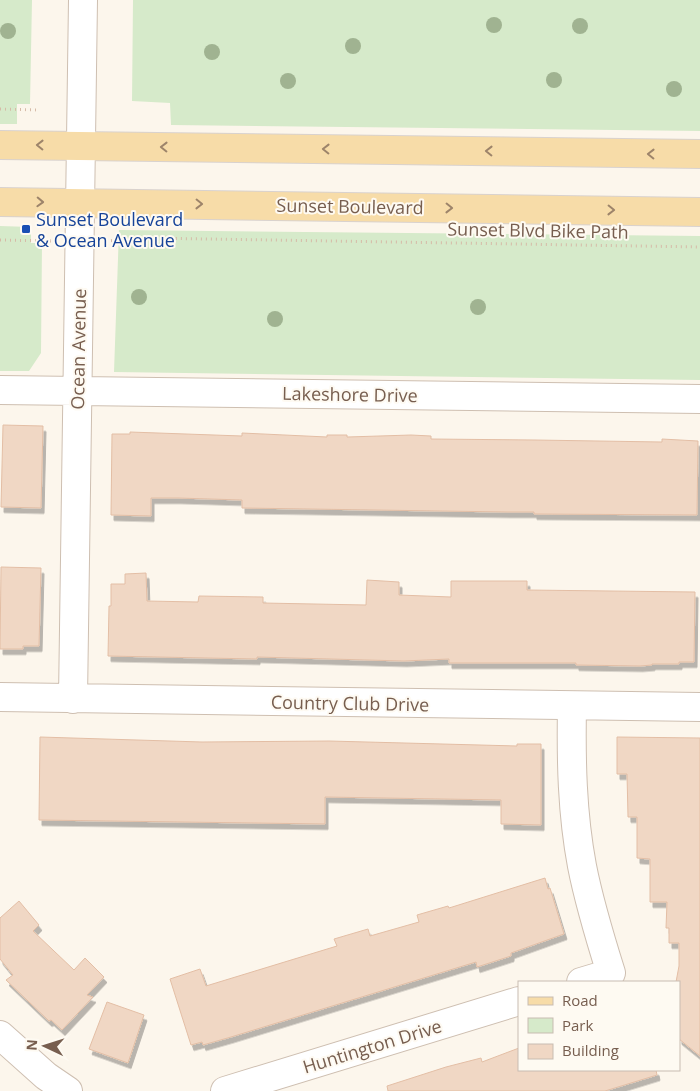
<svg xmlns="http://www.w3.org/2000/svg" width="700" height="1091" viewBox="0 0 700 1091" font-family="'Open Sans',sans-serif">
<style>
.green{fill:#d6eaca}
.building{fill:#f0d7c4;stroke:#e3bea5;filter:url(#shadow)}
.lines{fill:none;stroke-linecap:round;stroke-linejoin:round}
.minor-casing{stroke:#cebfb1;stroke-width:30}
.major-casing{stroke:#d9d2ce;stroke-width:30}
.path{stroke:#d6baa7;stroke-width:3;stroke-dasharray:1 4;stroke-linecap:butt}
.minor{stroke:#fff;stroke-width:28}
.major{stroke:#f7dca8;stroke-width:28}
.tree{fill:#a0b391}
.oneway{stroke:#9d846a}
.transit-dot{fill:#1a4fb4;stroke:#fefaf2;stroke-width:2}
.labels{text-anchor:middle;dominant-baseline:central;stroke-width:4;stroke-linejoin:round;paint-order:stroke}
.street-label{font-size:18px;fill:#775e4f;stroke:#fefaf2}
.transit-label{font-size:18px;fill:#164399;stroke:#fefaf2;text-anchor:start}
</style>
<defs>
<filter id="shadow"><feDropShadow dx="3" dy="5.5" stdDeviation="0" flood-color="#0004"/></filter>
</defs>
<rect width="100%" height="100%" fill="#fcf6ec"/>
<!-- green -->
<path class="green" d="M 0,0 L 32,0 L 30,104 L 17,104 L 17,124 L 0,124 Z
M 133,0 L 700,0 L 700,131 L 171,125 L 170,103 L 132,101 Z
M 0,226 L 31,227 L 31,243 L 42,243 L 41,353 L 29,371 L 0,371 Z
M 119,230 L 700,236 L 700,380 L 114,372 Z"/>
<!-- building -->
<path class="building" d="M 3,425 L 43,426 L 41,508 L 1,507 Z
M 130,432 L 242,436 L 242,433 L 327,437 L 327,435 L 347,435 L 347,437 L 411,435 L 431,436 L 431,439 L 535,440 L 662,442 L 662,439 L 698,441 L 697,515 L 534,514 L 534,512 L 507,512 L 242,508 L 242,500 L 178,498 L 151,498 L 151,516 L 111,515 L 112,434 L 130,434 Z
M 1,567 L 41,568 L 39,646 L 23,646 L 23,649 L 0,649 Z
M 146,573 L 147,601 L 198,602 L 199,596 L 263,597 L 263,603 L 366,605 L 367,580 L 399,582 L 399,595 L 451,597 L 451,581 L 527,581 L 527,590 L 695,592 L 694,662 L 679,662 L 679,664 L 652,664 L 652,665 L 640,666 L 576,665 L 576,663 L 449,663 L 449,659 L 404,661 L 257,657 L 257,659 L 108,656 L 109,606 L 111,606 L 111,584 L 125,584 L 125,574 Z
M 40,737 L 202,742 L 329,741 L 517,746 L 517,744 L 541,744 L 541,825 L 501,824 L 501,800 L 325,797 L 325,824 L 39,820 Z
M 617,737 L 700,738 L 700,1056 L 679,1039 L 679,982 L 676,982 L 679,966 L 679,943 L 669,943 L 669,928 L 666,928 L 667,902 L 650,902 L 650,859 L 637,858 L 637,817 L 628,817 L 627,774 L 617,774 Z
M 545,878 L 548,889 L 550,888 L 564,934 L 511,953 L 511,956 L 477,967 L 476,962 L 231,1037 L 203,1045 L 202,1042 L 191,1045 L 170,979 L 200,969 L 206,986 L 337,946 L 334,939 L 368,929 L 370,936 L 419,922 L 417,915 L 448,906 L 449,908 Z
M 19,901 L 39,925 L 33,931 L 74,970 L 85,958 L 104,977 L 87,995 L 93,997 L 62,1030 L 51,1020 L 49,1021 L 6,980 L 13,975 L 0,959 L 0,918 Z
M 107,1002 L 144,1015 L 128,1063 L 89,1049 Z
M 519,1048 L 519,1070 L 656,1070 L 657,1075 L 605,1091 L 388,1091 L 387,1086 L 446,1067 L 481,1058 L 482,1062 Z"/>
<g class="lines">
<defs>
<path id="minor" d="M 0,390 L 700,399
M 0,697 L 700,707
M 73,699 L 83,0
M 572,706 C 571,760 572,813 582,866 C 589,902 600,938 611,973 L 581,982
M 0,1035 L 46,1076 L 68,1091
M 225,1091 L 519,1001"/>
<path id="major" d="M 0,145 L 700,154
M 0,202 L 700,212"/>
</defs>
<!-- minor casing -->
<use href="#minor" class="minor-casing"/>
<!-- major casing -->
<use href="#major" class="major-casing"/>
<!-- path -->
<path class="path" d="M 0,109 L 40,110
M 0,240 L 52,241
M 106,241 L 147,238 L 700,247"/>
<!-- minor -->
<use href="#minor" class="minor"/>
<!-- major -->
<use href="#major" class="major"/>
</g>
<!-- trees -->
<g class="tree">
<circle cx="494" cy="25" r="8"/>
<circle cx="580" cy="26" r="8"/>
<circle cx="8" cy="31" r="8"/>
<circle cx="353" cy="46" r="8"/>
<circle cx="212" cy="52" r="8"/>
<circle cx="554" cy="80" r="8"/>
<circle cx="288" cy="81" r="8"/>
<circle cx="674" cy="89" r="8"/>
<circle cx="139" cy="297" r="8"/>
<circle cx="478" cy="307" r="8"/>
<circle cx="275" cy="319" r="8"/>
</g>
<!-- one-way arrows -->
<defs><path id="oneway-chevron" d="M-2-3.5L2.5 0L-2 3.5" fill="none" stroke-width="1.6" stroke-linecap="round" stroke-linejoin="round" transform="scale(1.25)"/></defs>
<g class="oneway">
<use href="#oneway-chevron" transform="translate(40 145) rotate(-179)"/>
<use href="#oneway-chevron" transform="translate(164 147) rotate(-179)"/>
<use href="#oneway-chevron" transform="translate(326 149) rotate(-179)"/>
<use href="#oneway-chevron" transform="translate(489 151) rotate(-179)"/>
<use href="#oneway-chevron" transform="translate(651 154) rotate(-179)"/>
<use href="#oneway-chevron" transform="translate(40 202) rotate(2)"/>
<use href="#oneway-chevron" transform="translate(199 204) rotate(1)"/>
<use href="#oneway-chevron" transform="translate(449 208) rotate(1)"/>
<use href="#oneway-chevron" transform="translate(611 210) rotate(1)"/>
</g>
<!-- markers -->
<rect class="transit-dot" x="21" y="224" width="10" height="10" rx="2.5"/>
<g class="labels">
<!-- street labels -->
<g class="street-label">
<text transform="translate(350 206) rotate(1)">Sunset Boulevard</text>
<text transform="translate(538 230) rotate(1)">Sunset Blvd Bike Path</text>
<text transform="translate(78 349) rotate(-89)">Ocean Avenue</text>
<text transform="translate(350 394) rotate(1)">Lakeshore Drive</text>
<text transform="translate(350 703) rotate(1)">Country Club Drive</text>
<text transform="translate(372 1046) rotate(-17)">Huntington Drive</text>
</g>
<!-- transit labels -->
<g class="transit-label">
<text x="36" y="219">Sunset Boulevard<tspan x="36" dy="21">&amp; Ocean Avenue</tspan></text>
</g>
</g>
<!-- legend -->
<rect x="518" y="981" width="162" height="90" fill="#fefaf2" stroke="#c8bcb1"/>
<rect x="528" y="997" width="25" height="8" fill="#f7dca8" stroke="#c8bcb1"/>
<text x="562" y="1006" font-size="15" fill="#775e4f">Road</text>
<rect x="528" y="1018" width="25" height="15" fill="#d6eaca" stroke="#c8bcb1"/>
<text x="562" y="1031" font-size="15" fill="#775e4f">Park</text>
<rect x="528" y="1044" width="25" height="15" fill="#f0d7c4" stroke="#c8bcb1"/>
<text x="562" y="1056" font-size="15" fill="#775e4f">Building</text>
<!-- north arrow -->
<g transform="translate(45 1046) rotate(274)" stroke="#fefaf2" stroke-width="4" paint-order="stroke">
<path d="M0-4L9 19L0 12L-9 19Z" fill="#775e4f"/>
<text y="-8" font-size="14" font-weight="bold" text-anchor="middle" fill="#775e4f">N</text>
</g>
</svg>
